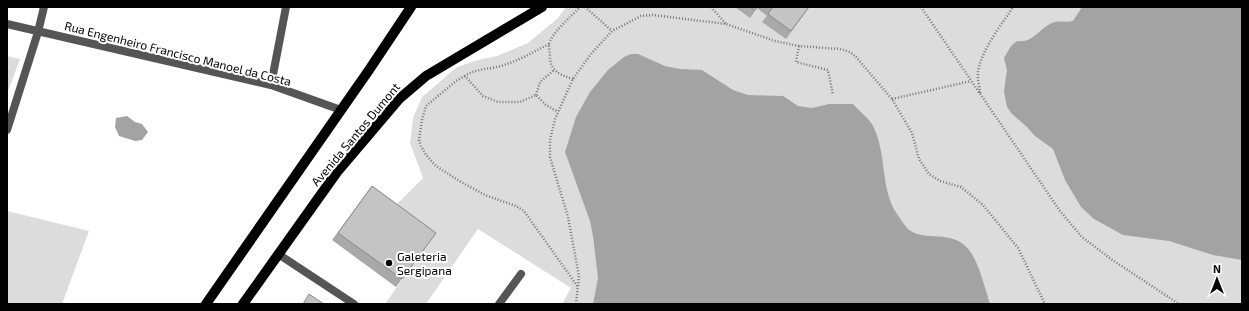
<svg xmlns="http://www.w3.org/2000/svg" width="1249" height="311" viewBox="0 0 1249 311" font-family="'Exo 2',sans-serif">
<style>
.green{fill:#dcdcdc}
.water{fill:#a3a3a3}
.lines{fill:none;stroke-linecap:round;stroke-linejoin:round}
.path{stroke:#777;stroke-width:2.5;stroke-dasharray:1 2;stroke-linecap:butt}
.service{stroke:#555;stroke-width:8}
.minor{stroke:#555;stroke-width:8}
.tertiary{stroke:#555;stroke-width:8}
.primary{stroke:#000;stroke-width:10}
.wall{fill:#a9a9a9}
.building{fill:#c4c4c4;stroke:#898989}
.poi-dot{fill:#000;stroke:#fff;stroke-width:1.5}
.labels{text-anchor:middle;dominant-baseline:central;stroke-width:4;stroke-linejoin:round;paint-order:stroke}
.street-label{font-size:12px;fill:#000;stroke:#fff}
.poi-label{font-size:12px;fill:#000;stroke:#fff;text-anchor:start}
</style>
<rect width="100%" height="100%" fill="#fff"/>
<!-- green -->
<path class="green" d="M 566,7 L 1242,7 L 1242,304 L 562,304 L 571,288 L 478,229 L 426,304 L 385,304 L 430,240 L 397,204 L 423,178 L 410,143 L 413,118 L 422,97 L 457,67 L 478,60 L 497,56 L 528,43 L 558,18 Z
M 7,56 L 20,59 L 7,94 Z
M 7,211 L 89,231 L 62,304 L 7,304 Z"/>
<!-- water -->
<path class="water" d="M 1082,7 L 1242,7 L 1242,260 L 1213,255 L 1169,241 L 1123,235 L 1094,219 L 1081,207 L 1065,180 L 1053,149 L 1035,136 L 1026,126 L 1012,114 L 1007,107 L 1004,91 L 1007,70 L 1004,58 L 1011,46 L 1017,41 C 1034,43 1038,29 1052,23 C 1059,20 1066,23 1073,21 Z
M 631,54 L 638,54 L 665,66 L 680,69 L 702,70 L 733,90 L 748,95 L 783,96 L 798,106 L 812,108 L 829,104 L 853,104 C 859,111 869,118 873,126 C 887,153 880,189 897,214 C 900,218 904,225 908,229 C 924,243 952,228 969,250 C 979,262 985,289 990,304 L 593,304 L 598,278 L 593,236 L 590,221 L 565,152 L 576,117 L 590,92 L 608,70 L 624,57 Z
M 127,116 L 135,122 L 142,124 L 148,132 L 142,140 L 135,141 L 119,136 L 115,127 L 116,118 Z"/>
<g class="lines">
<!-- path -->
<path class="path" d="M 585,7 L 612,31
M 711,7 L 726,24
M 921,7 L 1060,211 L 1082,237 L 1111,259 L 1179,304
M 549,44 C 533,52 518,61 501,66 C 490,69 474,69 465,76 L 483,96 L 498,102 L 520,102 L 536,95 L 546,105 L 558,112
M 799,46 L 796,62 L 828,70 L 833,95
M 465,76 L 456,81 L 426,106 L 422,120 L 419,140 L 421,146 L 426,155 L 436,166 L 461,182 L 485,195 L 516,206 L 524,211 L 578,287
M 573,79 C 561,75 551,72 550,58 C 550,54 549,49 549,45 C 550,34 572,16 580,7
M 980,93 C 980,87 977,80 978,74 C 979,53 1002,24 1013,7
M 536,95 L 540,82 L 554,70
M 892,99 L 971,81
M 576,304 L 579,276 L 568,217 L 550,157 L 550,140 L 555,119 L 573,79 L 591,54 L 612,31 L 641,16 L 653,15 L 726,24 L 775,41 L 799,46 L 840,49 L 850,52 L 856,57 L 892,99 L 912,133 L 919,159 L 929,174 L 940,181 L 961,187 L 983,205 L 1018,248 L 1045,304"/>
<!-- service -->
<path class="service" d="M 278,254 L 354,304
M 499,304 L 521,274"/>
<!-- minor -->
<path class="minor" d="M 271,85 L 286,7
M 7,130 L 38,32 L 44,7"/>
<!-- tertiary -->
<path class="tertiary" d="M 7,24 L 271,85 L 341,110"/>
<!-- primary -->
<path class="primary" d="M 206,304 L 369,70 L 411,7
M 243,304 L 337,172 L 399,99 L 426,76 L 542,7"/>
</g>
<!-- wall -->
<path class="wall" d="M 735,7 L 809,7 L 786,39 L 762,22 L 767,16 L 757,8 L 750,18 Z
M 372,186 L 436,233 L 396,287 L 332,240 Z"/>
<!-- building -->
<path class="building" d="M 750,7 L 757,7 L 755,10 Z
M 771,7 L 809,7 L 791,31 L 768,14 L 772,8 Z
M 372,186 L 436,233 L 402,279 L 338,233 Z
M 309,294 L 324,304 L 303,304 Z"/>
<!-- markers -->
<circle class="poi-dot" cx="389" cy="263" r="4"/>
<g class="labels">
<!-- street labels -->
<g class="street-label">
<text transform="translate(178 53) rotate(14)">Rua Engenheiro Francisco Manoel da Costa</text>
<text transform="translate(355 134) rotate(-50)">Avenida Santos Dumont</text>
</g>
<!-- poi labels -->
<g class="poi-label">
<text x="397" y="256">Galeteria<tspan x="397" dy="14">Sergipana</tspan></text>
</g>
</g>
<!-- border -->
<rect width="1249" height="311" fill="none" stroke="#000000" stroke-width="16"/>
<!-- north arrow -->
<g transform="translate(1217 279)" stroke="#ffffff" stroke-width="3" paint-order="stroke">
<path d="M0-3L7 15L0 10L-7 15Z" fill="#000000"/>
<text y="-6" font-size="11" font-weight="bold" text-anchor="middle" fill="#000000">N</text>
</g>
</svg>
